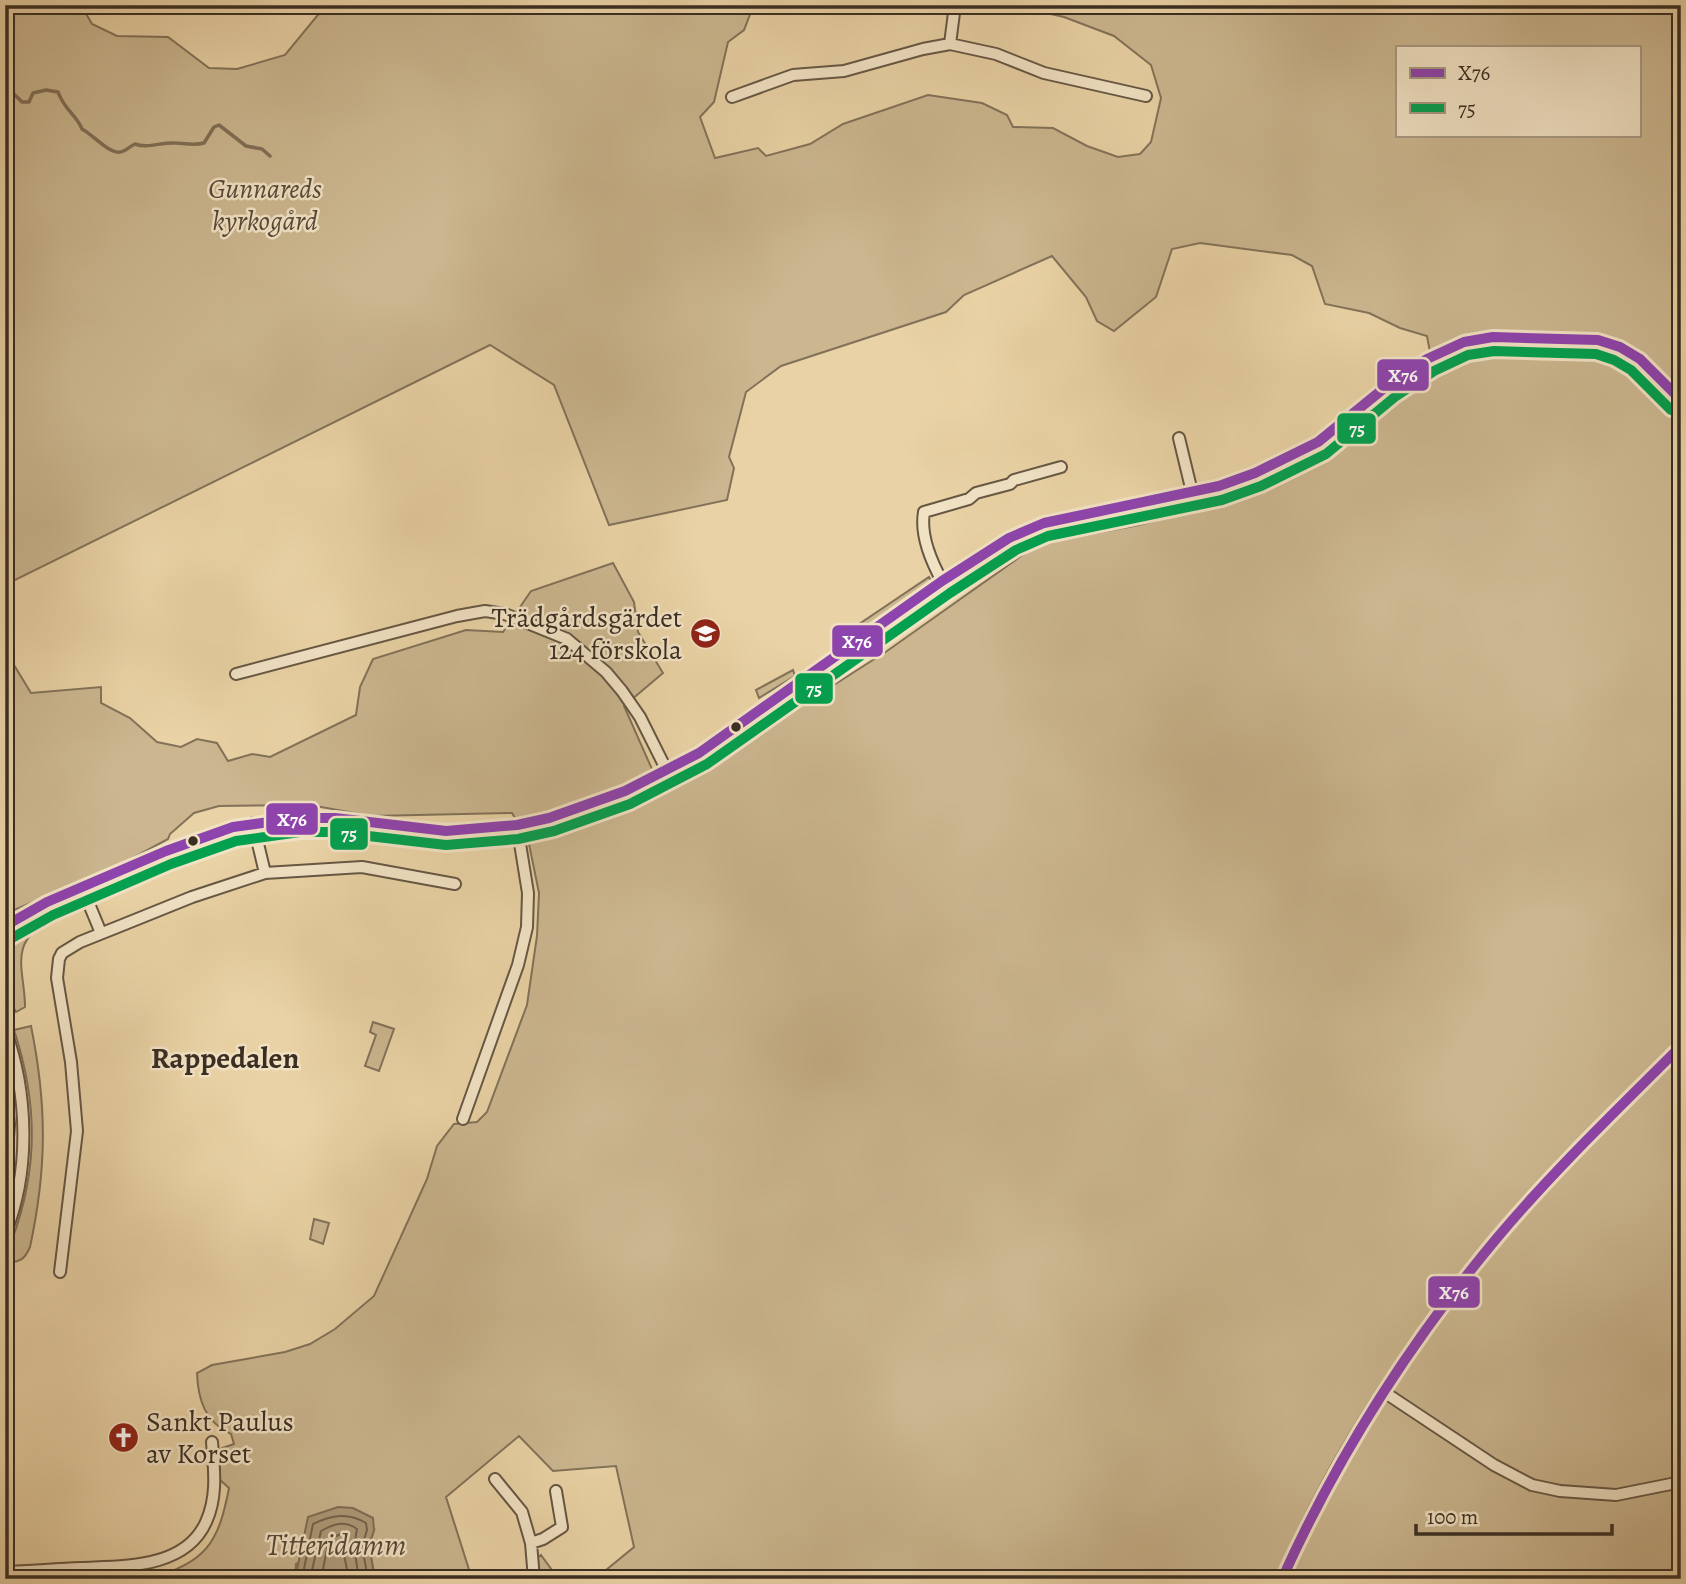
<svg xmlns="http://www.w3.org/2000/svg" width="1686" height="1584" viewBox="0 0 1686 1584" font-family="Alegreya,serif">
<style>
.green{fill:#cbb68f;stroke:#827259;stroke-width:2;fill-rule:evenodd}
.water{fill:#ae9a79;stroke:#806f57;stroke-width:2}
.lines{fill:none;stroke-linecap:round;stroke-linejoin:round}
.shore{stroke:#74644e;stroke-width:2}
.stream{stroke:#806f57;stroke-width:3.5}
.minor-casing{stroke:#665744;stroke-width:14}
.minor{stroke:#f1e2c4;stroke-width:10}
.bus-1-casing{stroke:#f1e2c4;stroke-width:16}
.bus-2-casing{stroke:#f1e2c4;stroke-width:16}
.bus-1{stroke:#8e44ad;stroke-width:10}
.bus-2{stroke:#03a04f;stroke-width:10}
.bus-dot{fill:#3a2e23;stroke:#f1e2c4;stroke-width:2.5}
.labels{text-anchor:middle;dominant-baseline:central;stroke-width:5;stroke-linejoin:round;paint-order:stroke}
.park-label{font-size:28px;font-style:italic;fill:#574939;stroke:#f1e2c4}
.poi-label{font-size:28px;fill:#3a2e23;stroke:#f1e2c4;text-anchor:end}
.neighbourhood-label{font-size:30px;font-weight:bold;fill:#3a2e23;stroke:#f1e2c4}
.water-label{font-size:30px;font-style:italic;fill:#574938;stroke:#f1e2c4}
.line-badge{stroke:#f1e2c4;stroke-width:2.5}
.badge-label{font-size:19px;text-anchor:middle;font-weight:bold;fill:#fff}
</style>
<rect width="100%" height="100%" fill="#e9d2a5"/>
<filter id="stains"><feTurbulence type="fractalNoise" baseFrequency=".00286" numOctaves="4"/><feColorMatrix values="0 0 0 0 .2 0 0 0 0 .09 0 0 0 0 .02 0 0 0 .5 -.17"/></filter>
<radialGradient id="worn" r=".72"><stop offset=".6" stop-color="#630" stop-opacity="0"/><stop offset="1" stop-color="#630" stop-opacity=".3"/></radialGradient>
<!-- green -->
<path class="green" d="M 5,5 L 81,5 L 92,24 L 117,36 L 168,37 L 209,68 L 237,69 L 285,55 L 326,5 L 769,5 L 751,12 L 744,30 L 728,42 L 714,102 L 700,117 L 715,158 L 758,148 L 766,156 L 810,144 L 843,124 L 928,95 L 982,103 L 1007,115 L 1013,127 L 1053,128 L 1087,146 L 1118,157 L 1140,154 L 1151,142 L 1161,98 L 1151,65 L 1114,36 L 1064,17 L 1011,5 L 1681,5 L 1681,1579 L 595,1579 L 634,1547 L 616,1466 L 553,1471 L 519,1436 L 446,1497 L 472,1579 L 375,1579 L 369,1546 L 374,1530 L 296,1564 L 295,1579 L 150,1579 C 206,1561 218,1545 229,1488 L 218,1478 L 218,1461 L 222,1448 L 234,1444 L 231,1434 C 205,1422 198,1400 197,1373 L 212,1365 L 285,1352 L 310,1344 L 335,1329 L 374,1296 L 427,1179 L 437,1146 L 454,1124 L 477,1122 L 487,1112 L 527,1005 L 537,936 L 539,893 L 528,839 L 512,813 L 371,816 L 310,805 L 219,806 L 194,813 L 170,834 L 168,839 L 120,865 L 5,914 L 5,664 L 14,665 L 31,693 L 101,687 L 101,703 L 130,718 L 157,742 L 181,747 L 197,739 L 217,743 L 228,761 L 252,754 L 270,757 L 356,715 L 360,687 L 373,659 L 466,630 L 503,632 L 531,591 L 613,563 L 634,602 L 638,632 L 663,673 L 624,706 L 663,794 L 887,651 L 1038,544 L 1139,525 L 1195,510 L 1260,487 L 1327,457 L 1433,368 L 1427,336 L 1400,328 L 1369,313 L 1325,304 L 1312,266 L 1292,255 L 1200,243 L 1172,249 L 1156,297 L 1114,331 L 1097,321 L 1086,297 L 1052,256 L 964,295 L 946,312 L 781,366 L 746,392 L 729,457 L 734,468 L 727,500 L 609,525 L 554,385 L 490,345 L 5,585 ZM 1397,47 L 1639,47 L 1639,135 L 1397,135 Z
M 929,577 L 931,580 L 929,583 L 841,644 L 838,643 L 837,639 Z
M 793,670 L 795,676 L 759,698 L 756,690 Z
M 310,825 L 371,828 L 438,836 L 437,844 L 334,832 L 290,832 L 266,836 L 265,834 L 272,828 Z
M 135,878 L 137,885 L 96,901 L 95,894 L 105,887 Z
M 68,901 L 78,903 L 79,908 C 70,914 59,916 49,921 C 7,943 25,971 25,1007 L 16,1012 L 12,1005 L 6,1014 L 5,939 L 46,912 Z
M 373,1022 L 394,1029 L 379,1071 L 365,1066 L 376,1035 L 370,1032 Z
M 31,1026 C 47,1105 47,1168 30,1247 C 25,1259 19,1264 5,1261 L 5,1257 C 38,1181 40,1109 14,1030 Z
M 11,1171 L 15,1171 L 14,1185 L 5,1221 L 5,1199 Z
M 314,1219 L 329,1223 L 323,1244 L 310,1239 Z
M 541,1555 L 557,1577 L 540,1579 L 537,1558 Z"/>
<!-- water -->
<path class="water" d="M 338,1507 L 353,1508 L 373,1518 L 374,1530 L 369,1546 L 375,1579 L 295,1579 L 308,1517 Z"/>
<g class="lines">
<!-- shore -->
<path class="shore" d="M 302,1579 L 313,1524 C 332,1515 348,1512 366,1523 L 367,1530 L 362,1546 L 368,1579
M 310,1579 L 321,1531 C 333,1524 345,1520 357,1529 L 354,1547 L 359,1579
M 321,1579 L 329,1539 L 341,1534 L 344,1537 L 343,1550 L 349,1579"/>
<!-- stream -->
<path class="stream" d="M 5,85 L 22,102 L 29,102 L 33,93 L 46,90 L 58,92 C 65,111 76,114 82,129 C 92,134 109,154 120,152 C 125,152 130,146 135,144 C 148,149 161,142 175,143 C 186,143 192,146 204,143 L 214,127 L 219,125 L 246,146 L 262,149 L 270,156"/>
<defs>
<path id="minor" d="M 1680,5 L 1681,7
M 950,44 L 955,5
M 732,97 L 793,75 L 844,71 L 923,49 L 950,44 L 996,54 L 1044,73 L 1146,96
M 1179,438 L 1192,492
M 942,581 C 931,561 920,535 924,512 L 969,499 L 976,493 L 1010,484 L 1014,480 L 1061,467
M 236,674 L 457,616 L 485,611 L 505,614 L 567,639 L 606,672 L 622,691 L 640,717 L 667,771
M 253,823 L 265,873
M 82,887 L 101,933
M 5,926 L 47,902 L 166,851 L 233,827 L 299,818 L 335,818 L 446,831 L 517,825 L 549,818 L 625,791 L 699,753 L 942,581 L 1009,538 L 1044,523 L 1219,486 L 1255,473 L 1318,442 L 1388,385 L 1427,359 L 1464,342 L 1493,337 L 1598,340 L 1620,347 L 1640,359 L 1681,400
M 5,1029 C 28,1092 31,1171 5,1234
M 5,1087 L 9,1124 L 5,1179
M 463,1119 L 518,965 L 527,927 L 528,893 L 517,825
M 60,1272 L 77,1131 L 71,1062 L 57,978 L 59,959 L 62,953 L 80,942 L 120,926 L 192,897 L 265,873 L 362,867 L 455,884
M 1384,1392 L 1494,1465 L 1532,1485 L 1560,1491 L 1616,1495 L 1681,1482
M 495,1479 L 522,1512 L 531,1543 L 534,1579
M 531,1543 L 543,1539 L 562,1527 L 556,1491
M 5,1572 C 31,1571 56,1569 81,1568 C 123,1566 185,1569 206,1522 C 218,1496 214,1468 212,1442
M 1282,1579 C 1334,1456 1411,1341 1497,1238 C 1554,1171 1618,1109 1681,1046"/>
</defs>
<!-- minor casing -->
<use href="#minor" class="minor-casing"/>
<!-- minor -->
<use href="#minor" class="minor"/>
<defs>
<path id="bus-1" d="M 5,926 L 47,902 L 166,851 L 233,827 L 299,818 L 335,818 L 446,831 L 517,825 L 549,818 L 625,791 L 699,753 L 942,581 L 1009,538 L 1044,523 L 1219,486 L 1255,473 L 1318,442 L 1388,385 L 1427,359 L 1464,342 L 1493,337 L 1598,340 L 1620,347 L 1640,359 L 1681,400
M 1282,1579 C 1338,1455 1410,1342 1497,1238 C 1554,1170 1618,1109 1681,1046"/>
<path id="bus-2" d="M 12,938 L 53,915 L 171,864 L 236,841 L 300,832 L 334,832 L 446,845 L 518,839 L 554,831 L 630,804 L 707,764 L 950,593 L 1016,550 L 1048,536 L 1222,500 L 1261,486 L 1326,454 L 1396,396 L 1434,371 L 1468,355 L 1494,351 L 1596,354 L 1614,360 L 1631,370 L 1671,410"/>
</defs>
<!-- bus-1 casing -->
<use href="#bus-1" class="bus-1-casing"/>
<!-- bus-2 casing -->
<use href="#bus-2" class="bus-2-casing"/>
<!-- bus-1 -->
<use href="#bus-1" class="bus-1"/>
<!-- bus-2 -->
<use href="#bus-2" class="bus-2"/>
</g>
<!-- icons -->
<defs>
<symbol id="school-disc" viewBox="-11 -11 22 22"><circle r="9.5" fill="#8f2418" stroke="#f1e2c4"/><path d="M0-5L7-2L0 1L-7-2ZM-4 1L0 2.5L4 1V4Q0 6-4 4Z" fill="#fff"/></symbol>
<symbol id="church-disc" viewBox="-11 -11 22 22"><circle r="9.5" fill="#8f2418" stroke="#f1e2c4"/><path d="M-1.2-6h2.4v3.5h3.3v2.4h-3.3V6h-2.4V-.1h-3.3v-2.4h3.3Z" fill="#fff"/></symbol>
</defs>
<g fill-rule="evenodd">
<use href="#school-disc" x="688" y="616" width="35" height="35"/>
<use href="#church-disc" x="106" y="1420" width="35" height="35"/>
</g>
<!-- markers -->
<g class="bus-dot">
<circle cx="736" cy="727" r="6"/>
<circle cx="193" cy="841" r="6"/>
</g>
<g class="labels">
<!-- park labels -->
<g class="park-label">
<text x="265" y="189">Gunnareds<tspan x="265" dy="32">kyrkogård</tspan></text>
</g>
<!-- poi labels -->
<g class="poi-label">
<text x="682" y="618">Trädgårdsgärdet<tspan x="682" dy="32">124 förskola</tspan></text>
<text x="146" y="1422" text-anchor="start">Sankt Paulus<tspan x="146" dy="32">av Korset</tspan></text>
</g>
<!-- neighbourhood labels -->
<g class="neighbourhood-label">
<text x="225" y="1058">Rappedalen</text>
</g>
<!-- water labels -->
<g class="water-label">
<text x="336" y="1545">Titteridamm</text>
</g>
</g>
<g class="line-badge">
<rect x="1376" y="358" width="54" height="34" rx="7" fill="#8e44ad"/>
<rect x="1336" y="412" width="41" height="33" rx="7" fill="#03a04f"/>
<rect x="831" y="624" width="53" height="34" rx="7" fill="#8e44ad"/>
<rect x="794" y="672" width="40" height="33" rx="7" fill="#03a04f"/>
<rect x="265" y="802" width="54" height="34" rx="7" fill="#8e44ad"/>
<rect x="329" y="817" width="40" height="34" rx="7" fill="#03a04f"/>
<rect x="1427" y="1275" width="54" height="34" rx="7" fill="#8e44ad"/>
</g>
<g class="badge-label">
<text x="1403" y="382">X76</text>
<text x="1357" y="435">75</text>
<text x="857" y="648">X76</text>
<text x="814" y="695">75</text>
<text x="292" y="826">X76</text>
<text x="349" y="840">75</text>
<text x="1454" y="1299">X76</text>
</g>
<!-- margin -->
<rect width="1686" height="1584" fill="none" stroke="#e9d2a5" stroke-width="28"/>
<rect x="7" y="7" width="1672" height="1570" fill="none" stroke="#3a2e23" stroke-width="3.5"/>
<rect x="14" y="14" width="1658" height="1556" fill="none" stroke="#3a2e23" stroke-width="2"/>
<!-- legend -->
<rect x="1396" y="46" width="245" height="91" fill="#f1e2c4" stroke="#a89a84" stroke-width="2"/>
<rect x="1410" y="68" width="35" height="10" fill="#8e44ad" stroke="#a89a84" stroke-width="2"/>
<text x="1458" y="80" font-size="21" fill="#3a2e23">X76</text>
<rect x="1410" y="103" width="35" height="10" fill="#03a04f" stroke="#a89a84" stroke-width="2"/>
<text x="1458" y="116" font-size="21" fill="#3a2e23">75</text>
<!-- scale -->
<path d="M1416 1524v10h196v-10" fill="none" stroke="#3a2e23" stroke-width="3.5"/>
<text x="1427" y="1524" font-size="21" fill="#3a2e23" stroke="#f1e2c4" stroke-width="5" paint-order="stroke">100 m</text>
<rect width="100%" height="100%" filter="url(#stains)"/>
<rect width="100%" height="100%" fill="url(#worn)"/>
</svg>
